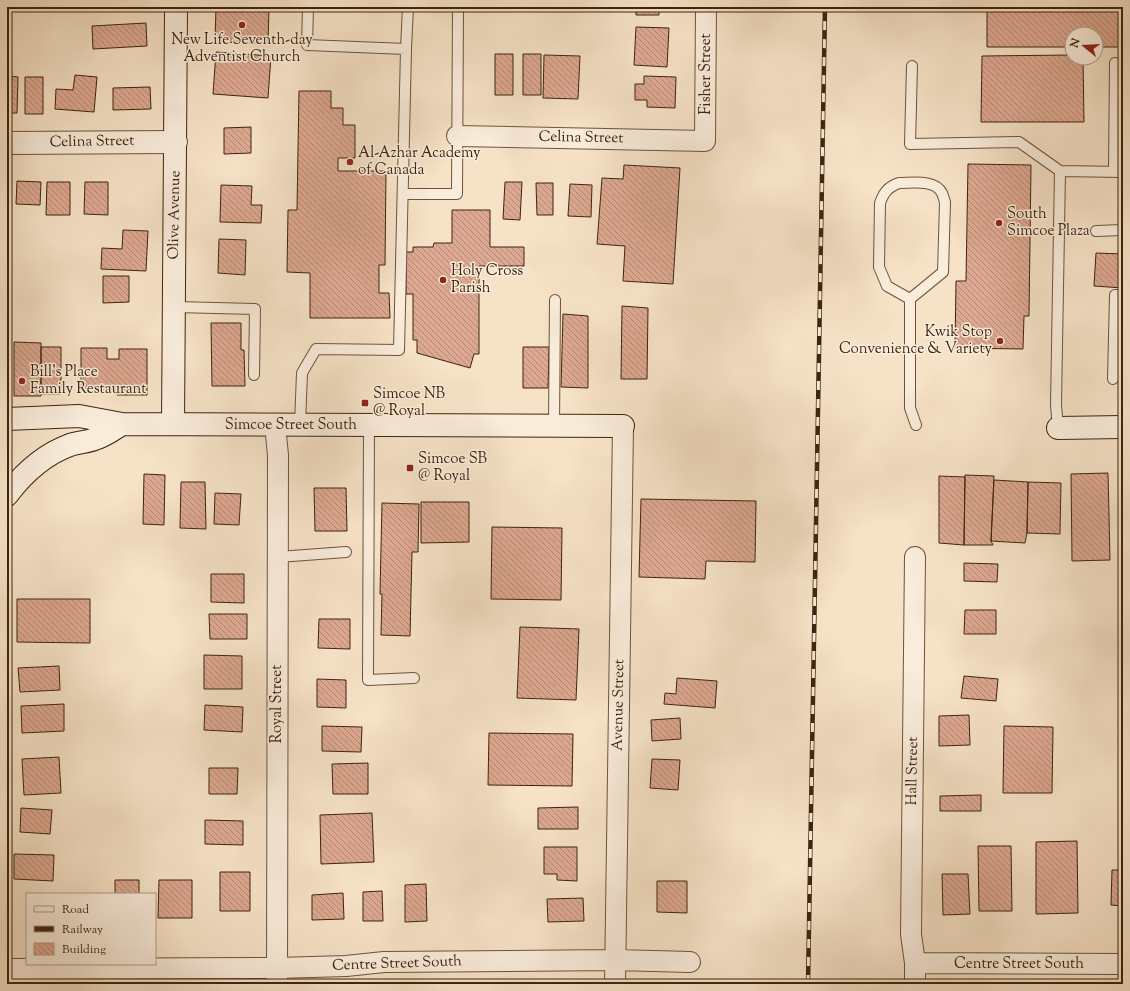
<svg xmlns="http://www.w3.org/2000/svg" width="1130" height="991" viewBox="0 0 1130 991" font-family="'Sorts Mill Goudy',serif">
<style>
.building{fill:url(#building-back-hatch);stroke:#3e240c}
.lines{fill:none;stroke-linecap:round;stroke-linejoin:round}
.service-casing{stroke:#6c543b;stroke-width:12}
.minor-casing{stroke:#6c543b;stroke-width:22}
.tertiary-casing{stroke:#6c543b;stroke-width:24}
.secondary-casing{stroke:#3e240c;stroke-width:24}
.service{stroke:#f9ecdb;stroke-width:10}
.minor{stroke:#f9ecdb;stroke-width:20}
.tertiary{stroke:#f9ecdb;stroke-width:22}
.secondary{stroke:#f9ecdb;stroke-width:22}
.rail-casing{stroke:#3e240c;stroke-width:4.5}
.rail{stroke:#f9ecdb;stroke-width:3;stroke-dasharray:9;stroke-linecap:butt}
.poi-dot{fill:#8f2418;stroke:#f9ecdb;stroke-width:1.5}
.labels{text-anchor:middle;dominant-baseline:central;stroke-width:3;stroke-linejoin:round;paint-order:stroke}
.poi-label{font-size:15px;fill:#3e240c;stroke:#f9ecdb;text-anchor:start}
.street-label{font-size:15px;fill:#3e240c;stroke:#f9ecdb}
</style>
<defs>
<pattern id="building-back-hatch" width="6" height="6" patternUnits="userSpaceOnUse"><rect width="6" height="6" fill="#dda891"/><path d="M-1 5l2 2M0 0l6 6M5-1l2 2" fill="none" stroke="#b58975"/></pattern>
</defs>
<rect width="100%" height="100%" fill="#f6e2c7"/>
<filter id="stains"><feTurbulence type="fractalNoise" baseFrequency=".005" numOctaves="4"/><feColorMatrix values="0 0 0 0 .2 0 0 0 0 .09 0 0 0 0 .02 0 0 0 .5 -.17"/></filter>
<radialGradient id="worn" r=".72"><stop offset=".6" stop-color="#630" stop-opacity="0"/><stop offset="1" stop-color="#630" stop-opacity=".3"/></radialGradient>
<!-- building -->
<path class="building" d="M 216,7 L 269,7 L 268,43 L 215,42 Z
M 636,7 L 659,7 L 659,15 L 636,15 Z
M 987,7 L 1123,7 L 1123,47 L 1096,47 L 1096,34 L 1072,34 L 1072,47 L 987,47 Z
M 146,23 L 147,46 L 93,49 L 92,26 Z
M 636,27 L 669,28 L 667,67 L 634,65 Z
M 216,52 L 271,56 L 268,98 L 213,94 Z
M 495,54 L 513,54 L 513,95 L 495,95 Z
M 523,54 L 541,54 L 541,95 L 523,95 Z
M 544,55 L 580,56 L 578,99 L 543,98 Z
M 1072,55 L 1072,58 L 1083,58 L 1084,122 L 981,122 L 982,56 Z
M 75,75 L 97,77 L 94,112 L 55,109 L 56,89 L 73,90 Z
M 7,76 L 18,77 L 17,113 L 7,113 Z
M 644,76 L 676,77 L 675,108 L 647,107 L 647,100 L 635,100 L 635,84 L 644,84 Z
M 25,77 L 43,77 L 43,114 L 25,114 Z
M 150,87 L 151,109 L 113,110 L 113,88 Z
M 299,91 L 331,91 L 331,108 L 343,108 L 343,125 L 355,125 L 355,158 L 338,158 L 338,171 L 386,171 L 385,265 L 379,265 L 379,293 L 389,293 L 390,318 L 310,318 L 310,273 L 287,272 L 288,210 L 297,210 Z
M 251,127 L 251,153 L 224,154 L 224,128 Z
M 968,164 L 1031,165 L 1029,316 L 1024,316 L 1023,349 L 955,348 L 956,281 L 966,281 Z
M 624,165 L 680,168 L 673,284 L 623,281 L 625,246 L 597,244 L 602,178 L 623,179 Z
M 17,181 L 41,182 L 40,205 L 16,204 Z
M 47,182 L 70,182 L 70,215 L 46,215 Z
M 85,182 L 108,182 L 108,215 L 84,214 Z
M 505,182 L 522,182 L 520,220 L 503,219 Z
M 536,183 L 553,183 L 553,215 L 537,215 Z
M 570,184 L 592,185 L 591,217 L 568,216 Z
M 221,185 L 252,186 L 251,205 L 262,205 L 261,223 L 220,222 Z
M 452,210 L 490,210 L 490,247 L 524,247 L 524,266 L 479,266 L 479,354 L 474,354 L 470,368 L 417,353 L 417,340 L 413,340 L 413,294 L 406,294 L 406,252 L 413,252 L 413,247 L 433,247 L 434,243 L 452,243 Z
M 123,230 L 148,231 L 146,271 L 101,269 L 102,248 L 122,249 Z
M 219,239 L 246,240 L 245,275 L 218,273 Z
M 1096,253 L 1123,254 L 1123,288 L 1094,286 Z
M 103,276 L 129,276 L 129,302 L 103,303 Z
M 622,306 L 648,308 L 647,379 L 621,379 Z
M 563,314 L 588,316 L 588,388 L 561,387 Z
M 211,323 L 241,323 L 241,350 L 244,350 L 245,386 L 212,386 Z
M 14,342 L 41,343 L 41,396 L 14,396 Z
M 41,347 L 61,347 L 61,394 L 41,394 Z
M 523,347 L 549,347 L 548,388 L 523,388 Z
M 81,348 L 107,348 L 107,359 L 119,359 L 119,349 L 147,349 L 147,395 L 117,395 L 117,392 L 81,392 Z
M 1108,473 L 1110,560 L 1072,561 L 1071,474 Z
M 144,474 L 165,475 L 164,525 L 143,524 Z
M 965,475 L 994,476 L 991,541 L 993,545 L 964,545 Z
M 939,476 L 965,477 L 964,545 L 939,543 Z
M 994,480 L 1028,482 L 1027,533 L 1025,543 L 991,541 Z
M 181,482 L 205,482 L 206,529 L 180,528 Z
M 1028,482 L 1061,483 L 1060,534 L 1027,533 Z
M 314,488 L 346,488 L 347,531 L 315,531 Z
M 215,493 L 241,494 L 239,525 L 214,524 Z
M 641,499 L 756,501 L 755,562 L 706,561 L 705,579 L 639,577 Z
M 421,502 L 469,502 L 469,542 L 421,543 Z
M 382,503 L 419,504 L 418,552 L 412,552 L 410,636 L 381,635 L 382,594 L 380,594 Z
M 492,527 L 562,528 L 561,600 L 491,599 Z
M 964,563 L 998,564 L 997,582 L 964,581 Z
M 211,574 L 244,574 L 244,603 L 211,602 Z
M 17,599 L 90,599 L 90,643 L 17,642 Z
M 965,610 L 996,610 L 996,634 L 964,634 Z
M 209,614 L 247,614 L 247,639 L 210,639 Z
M 319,619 L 350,619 L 350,649 L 318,648 Z
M 520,627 L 579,629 L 576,700 L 517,698 Z
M 204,655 L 242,656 L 242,689 L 204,689 Z
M 59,666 L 60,690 L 20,692 L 18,668 Z
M 964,676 L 998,679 L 996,701 L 961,698 Z
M 677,678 L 717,681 L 715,708 L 664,704 L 665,693 L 676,694 Z
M 317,679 L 346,680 L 346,708 L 317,707 Z
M 64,704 L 64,731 L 22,733 L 21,706 Z
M 205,705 L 243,707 L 242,732 L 204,730 Z
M 969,715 L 970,745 L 939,746 L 939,716 Z
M 680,718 L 681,739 L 652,741 L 651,720 Z
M 322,726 L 362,727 L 361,752 L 322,751 Z
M 1004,726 L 1053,727 L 1052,793 L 1003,793 Z
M 489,733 L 573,734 L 572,786 L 488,785 Z
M 59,757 L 61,793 L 24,795 L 22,759 Z
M 652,759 L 680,760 L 678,790 L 650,788 Z
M 368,763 L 368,794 L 333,794 L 332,764 Z
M 209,768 L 238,768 L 237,794 L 209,794 Z
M 981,795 L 981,811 L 940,811 L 940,796 Z
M 578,807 L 578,829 L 538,829 L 538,808 Z
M 21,808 L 52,810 L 50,834 L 20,832 Z
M 372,813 L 374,862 L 321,864 L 320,815 Z
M 205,820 L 243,821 L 243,845 L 205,844 Z
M 1077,841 L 1078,913 L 1036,914 L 1036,842 Z
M 978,846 L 1011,846 L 1012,911 L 979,911 Z
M 544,847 L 577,847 L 577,881 L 557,880 L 557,874 L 544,874 Z
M 14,854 L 54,855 L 53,881 L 14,879 Z
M 1112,870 L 1123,870 L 1123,906 L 1111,905 Z
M 220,872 L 250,872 L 250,911 L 220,911 Z
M 942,874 L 968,874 L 970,914 L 943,915 Z
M 115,880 L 139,880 L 139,894 L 115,894 Z
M 159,880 L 192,880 L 192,918 L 158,918 Z
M 657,881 L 687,881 L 687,913 L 657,912 Z
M 426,884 L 427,921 L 405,922 L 405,885 Z
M 382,891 L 383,921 L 363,921 L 363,892 Z
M 343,893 L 344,919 L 312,920 L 312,895 Z
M 583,898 L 584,921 L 548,922 L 547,899 Z"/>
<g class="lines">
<defs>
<path id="service" d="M 406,49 L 408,7
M 912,66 L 910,144 L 1019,142 L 1060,171
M 1114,171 L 1115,63
M 899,183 C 912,183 935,179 942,193 C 943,195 944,199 945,202 L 943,272 L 910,299 L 887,286 L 879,267 L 880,203 C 884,192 888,187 899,183 Z
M 403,194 L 457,194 L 458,7
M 1096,231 L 1123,230
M 910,299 L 910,408 L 916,425
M 175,307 L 255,309 L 254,375
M 1113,379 L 1115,295 L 1123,295
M 300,425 L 302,373 L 316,349 L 399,350 L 406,49 L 307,45 L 308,7
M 369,425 L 368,680 L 414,678
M 554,426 L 555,300
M 1058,428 L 1056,405 L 1060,171 L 1123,172
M 278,557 L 346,552"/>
<path id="minor" d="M 457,136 L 705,141 L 706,7
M 275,425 L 278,455 L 277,984
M 915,557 L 911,934 L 915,963 L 915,984
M 915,963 L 1123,964
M 7,969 L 277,968 L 346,966 L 384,962 L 616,960 L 690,962
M 615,984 L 623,426"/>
<path id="tertiary" d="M 7,143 L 176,142"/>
<path id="secondary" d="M 7,419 L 79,416 L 122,424 L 623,426
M 173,424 L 176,7
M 1058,428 L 1123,427
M 7,495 C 23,474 45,454 70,445 C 79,442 89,442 97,438 C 106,435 114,429 122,424"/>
</defs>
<!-- service casing -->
<use href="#service" class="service-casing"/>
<!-- minor casing -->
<use href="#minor" class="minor-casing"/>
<!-- tertiary casing -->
<use href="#tertiary" class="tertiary-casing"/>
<!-- secondary casing -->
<use href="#secondary" class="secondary-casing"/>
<!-- service -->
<use href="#service" class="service"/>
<!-- minor -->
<use href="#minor" class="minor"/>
<!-- tertiary -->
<use href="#tertiary" class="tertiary"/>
<!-- secondary -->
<use href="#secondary" class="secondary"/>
<defs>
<path id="rail" d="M 808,984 L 825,7"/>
</defs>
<!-- rail casing -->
<use href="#rail" class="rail-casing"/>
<!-- rail -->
<use href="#rail" class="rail"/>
</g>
<!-- markers -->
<g class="poi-dot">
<circle cx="242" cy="25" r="4"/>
<circle cx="350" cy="162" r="4"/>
<circle cx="999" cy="223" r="4"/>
<circle cx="443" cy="280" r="4"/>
<circle cx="1000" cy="341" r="4"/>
<circle cx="22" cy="381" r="4"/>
<rect x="361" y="399" width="8" height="8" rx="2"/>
<rect x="406" y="464" width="8" height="8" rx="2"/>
</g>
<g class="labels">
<!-- poi labels -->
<g class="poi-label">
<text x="242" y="40" text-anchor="middle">New Life Seventh-day<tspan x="242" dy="17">Adventist Church</tspan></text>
<text x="358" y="153">Al-Azhar Academy<tspan x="358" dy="17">of Canada</tspan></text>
<text x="1007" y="214">South<tspan x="1007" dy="17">Simcoe Plaza</tspan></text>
<text x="451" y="271">Holy Cross<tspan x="451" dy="17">Parish</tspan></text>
<text x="992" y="332" text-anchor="end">Kwik Stop<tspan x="992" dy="17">Convenience &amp; Variety</tspan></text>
<text x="30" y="372">Bill's Place<tspan x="30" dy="17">Family Restaurant</tspan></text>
<text x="373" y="394">Simcoe NB<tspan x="373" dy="17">@ Royal</tspan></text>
<text x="418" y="459">Simcoe SB<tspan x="418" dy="17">@ Royal</tspan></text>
</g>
<!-- street labels -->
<g class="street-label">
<text transform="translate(706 74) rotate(-90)">Fisher Street</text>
<text transform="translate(581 138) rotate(1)">Celina Street</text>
<text transform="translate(92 142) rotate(-1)">Celina Street</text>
<text transform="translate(175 215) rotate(-89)">Olive Avenue</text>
<text x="291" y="425">Simcoe Street South</text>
<text transform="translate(277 704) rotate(-90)">Royal Street</text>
<text transform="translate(619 705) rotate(-89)">Avenue Street</text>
<text transform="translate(913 771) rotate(-89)">Hall Street</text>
<text transform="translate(397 964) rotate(-2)">Centre Street South</text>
<text x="1019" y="964">Centre Street South</text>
</g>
</g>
<!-- margin -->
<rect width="1130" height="991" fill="none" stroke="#f6e2c7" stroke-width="24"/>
<rect x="8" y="8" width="1114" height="975" fill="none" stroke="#3e240c" stroke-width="2"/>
<rect x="12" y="12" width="1106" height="967" fill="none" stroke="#3e240c"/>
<!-- legend -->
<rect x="26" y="893" width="130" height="72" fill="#f9ecdb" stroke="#ae9c88"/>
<rect x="34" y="906" width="20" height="6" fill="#f9ecdb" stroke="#ae9c88"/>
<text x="62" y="913" font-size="12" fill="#3e240c">Road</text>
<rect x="34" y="926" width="20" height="6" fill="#3e240c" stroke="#ae9c88"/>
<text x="62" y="933" font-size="12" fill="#3e240c">Railway</text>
<rect x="34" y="943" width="20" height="12" fill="url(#building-back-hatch)" stroke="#ae9c88"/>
<text x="62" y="953" font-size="12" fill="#3e240c">Building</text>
<!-- north arrow -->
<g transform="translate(1084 46) rotate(288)"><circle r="19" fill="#f9ecdb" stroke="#ae9c88"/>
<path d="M0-3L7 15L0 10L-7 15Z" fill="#8f2418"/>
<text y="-6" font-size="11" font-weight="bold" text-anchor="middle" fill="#3e240c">N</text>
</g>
<rect width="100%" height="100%" filter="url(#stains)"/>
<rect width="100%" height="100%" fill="url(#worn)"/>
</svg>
